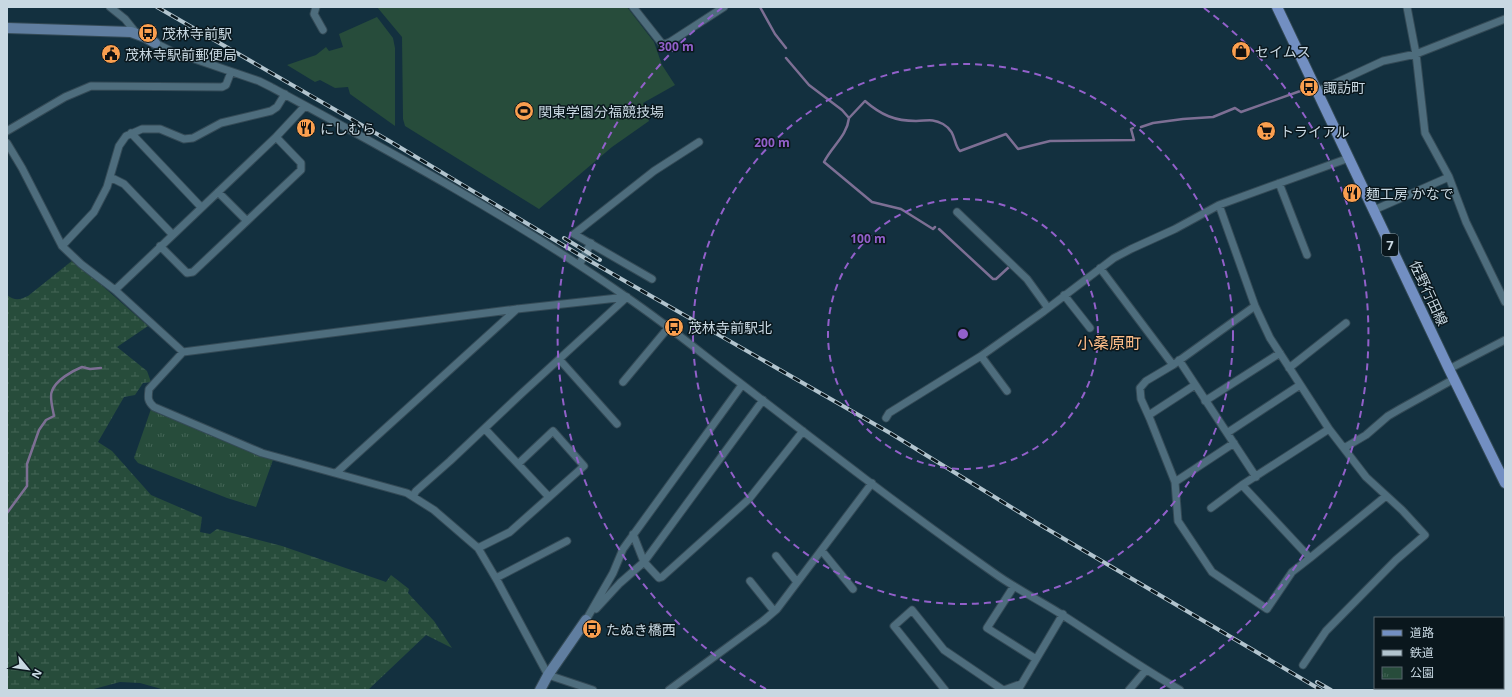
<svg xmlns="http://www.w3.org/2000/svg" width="1512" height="697" viewBox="0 0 1512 697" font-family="'Open Sans','Noto Sans JP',sans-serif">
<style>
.green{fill:#274c3b}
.wetland{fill:url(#wetland-marsh)}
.park{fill:url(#park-tufts)}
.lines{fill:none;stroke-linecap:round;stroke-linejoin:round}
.stream{stroke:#7d6f94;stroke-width:2.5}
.street-casing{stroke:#344a56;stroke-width:9}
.secondary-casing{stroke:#344a56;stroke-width:12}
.primary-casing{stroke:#344a56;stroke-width:12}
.highway-casing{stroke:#344a56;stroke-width:14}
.street{stroke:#4e6d7d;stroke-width:7}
.secondary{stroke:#607ea0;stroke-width:10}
.primary{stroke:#728fc2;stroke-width:10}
.highway{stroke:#8aa6f0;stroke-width:12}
.rail-casing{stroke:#b2c4ce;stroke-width:4}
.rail{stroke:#0a171d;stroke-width:2.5;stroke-dasharray:8;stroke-linecap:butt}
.ring{fill:none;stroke:#9260ca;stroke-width:2;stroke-dasharray:7 5}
.labels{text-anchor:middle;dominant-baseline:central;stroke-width:3;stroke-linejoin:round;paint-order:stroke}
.shield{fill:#0a171d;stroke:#8f9ea7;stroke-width:1}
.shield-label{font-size:13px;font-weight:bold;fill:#c8d8e2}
.poi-label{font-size:14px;fill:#c8d8e2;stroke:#0a171d;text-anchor:start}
.street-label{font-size:14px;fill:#c8d8e2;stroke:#0a171d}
.quarter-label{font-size:16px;fill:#febe8a;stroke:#0a171d}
.centre{fill:#9260ca;stroke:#0a171d;stroke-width:2}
.ring-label{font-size:12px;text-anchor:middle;font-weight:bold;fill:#9260ca;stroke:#0a171d;stroke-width:3;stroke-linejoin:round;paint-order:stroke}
</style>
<defs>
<pattern id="wetland-marsh" width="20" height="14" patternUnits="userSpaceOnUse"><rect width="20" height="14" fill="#274c3b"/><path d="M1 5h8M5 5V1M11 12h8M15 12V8" fill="none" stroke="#456557"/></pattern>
<pattern id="park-tufts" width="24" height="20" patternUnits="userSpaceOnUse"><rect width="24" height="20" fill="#274c3b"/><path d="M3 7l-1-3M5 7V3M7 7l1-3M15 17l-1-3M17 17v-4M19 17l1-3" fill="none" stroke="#456557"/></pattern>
</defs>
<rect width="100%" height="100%" fill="#13303f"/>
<!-- green -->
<path class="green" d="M 377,7 L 627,7 L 654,42 L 662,65 L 675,85 L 643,103 L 649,121 L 612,147 L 539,209 L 405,126 L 403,119 L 402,37 Z
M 377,17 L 393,38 L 395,48 L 395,126 L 350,94 L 348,87 L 335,88 L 320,80 L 315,82 L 287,65 L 316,55 L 326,47 L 329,51 L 343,47 L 339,34 Z"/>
<!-- wetland -->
<path class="wetland" d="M 73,260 L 148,326 L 117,347 L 147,371 L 151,382 L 143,383 L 135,395 L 124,397 L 98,442 L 112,451 L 151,495 L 202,517 L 200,532 L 210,534 L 217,529 L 282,546 L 386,582 L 391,575 L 409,589 L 408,593 L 434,621 L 452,648 L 426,635 L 368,690 L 165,690 L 140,683 L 120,682 L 90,690 L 7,690 L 7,295 C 15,301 19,300 28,296 Z"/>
<!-- park -->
<path class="park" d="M 151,409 L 262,457 L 273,460 L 256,507 L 227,498 L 138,463 L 134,458 Z"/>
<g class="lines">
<!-- stream -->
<path class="stream" d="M 760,7 L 775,34 L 786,48
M 786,58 L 809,85 L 842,110 L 849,118 C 847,136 832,146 824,162 L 872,202 L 901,209 L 933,229 L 935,227
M 849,118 L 865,101 C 881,115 895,121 916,121 C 927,121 932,118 943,124 C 957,132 953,145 960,151 L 1006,134 L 1018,149 L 1050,141 L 1134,140 L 1131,129 L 1133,128
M 1141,127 L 1153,123 L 1183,119 L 1213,117 L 1235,108 L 1241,112 L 1306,89
M 939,229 L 993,279 L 996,279 L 1009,267
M 7,513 L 27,486 L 27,464 L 39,430 L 46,420 L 54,416 C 53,409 49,397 52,391 C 56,380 72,371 82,367 L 90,369 L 101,368"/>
<defs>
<path id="street" d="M 110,7 L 125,19 L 137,34
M 316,7 L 314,14 L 323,30
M 633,7 L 663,45 L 670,42 L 724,7
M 1407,7 L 1416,54 L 1425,133 L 1449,177 L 1466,222 L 1505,302
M 155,43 L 171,51 L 259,81 L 271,87 C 391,152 513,218 625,296 C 665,323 701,353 739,382 C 823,447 907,512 994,573 C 1016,589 1041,601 1064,616 C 1103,641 1140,667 1180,690
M 1318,91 L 1383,61 L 1416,54 L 1505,19
M 7,131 L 65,97 L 91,86 L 222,87 L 226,85 L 231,72
M 131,133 L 201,207
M 7,143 L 22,168 L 62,246 L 81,264 L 115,290 L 183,352
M 110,177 L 124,184 L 172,234
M 1279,183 L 1307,255
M 218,192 L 247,221
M 1219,205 L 1255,306 L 1270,338 L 1329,429 L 1366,477 L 1402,510 L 1425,535 L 1396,560 L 1326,631 L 1303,665
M 1374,210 L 1449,177
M 957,212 L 1027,279 L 1048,308
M 62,246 L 94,212 L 107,187 L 119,146 L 126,136 L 142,129 L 160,129 L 184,139 L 193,138 L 221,123 L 271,111 L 277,107 L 285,94
M 160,246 L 187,273 L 193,272 L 301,170 L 301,163 L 276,137
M 579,265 L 591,243
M 1100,268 L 1173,365
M 652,279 L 574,234 L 654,171 L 699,142
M 115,290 L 276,137 L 305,106
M 1064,295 L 1090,328
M 1255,306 L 1173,365 L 1146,381 L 1140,388 L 1141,399 L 1150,419 L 1175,482 L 1178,521 L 1212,572 L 1267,609 L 1292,572 L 1310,558
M 981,356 L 1007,391
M 559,359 L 617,424
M 1179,360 L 1256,477
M 1289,368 L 1346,323
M 1449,369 L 1505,340
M 623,382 L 668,328
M 1205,401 L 1280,353
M 1149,415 L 1195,385
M 886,418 L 889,413 L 981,356 L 1043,312 L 1114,258 L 1131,249 L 1175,229 L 1219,205 L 1349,158
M 485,429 L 549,497
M 1227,433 L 1300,385
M 1344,448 L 1366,435 L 1388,416 L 1400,409 L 1454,379
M 336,473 L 517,309
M 1175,482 L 1234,443
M 1242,485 L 1310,558 L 1386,496
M 413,496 L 416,491 L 450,461 L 521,394 L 627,297
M 1211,508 L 1242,485 L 1329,429
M 633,534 L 644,562 L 659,578 L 662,577 L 749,499 L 803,431
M 478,548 L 510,532 L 584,466 L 553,431 L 518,464
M 822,551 L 853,589
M 776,556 L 797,582
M 496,578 L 567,541
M 750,581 L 774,611
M 1014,586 L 987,628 L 1036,659
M 596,609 L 620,583 L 644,562 L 763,400
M 586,620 L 613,573 L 623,549 L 742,385
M 1503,646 L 1505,647
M 1503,673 L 1505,670
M 593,690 L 548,675 L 498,582 L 478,548 L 434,510 L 407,493 L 262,453 L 154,407 C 147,401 148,397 149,389 L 183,352 L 517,309 L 627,297
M 669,690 L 763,621 L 777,609 L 872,483
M 945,690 L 894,626 L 912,610 L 944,650 L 1003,690
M 1004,690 L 1021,684
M 1018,690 L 1063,614
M 1129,690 L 1146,670
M 1431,690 L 1434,688
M 1493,690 L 1494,688"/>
<path id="secondary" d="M 7,28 L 131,32 L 145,37 L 155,43
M 540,690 L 548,675 L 586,620"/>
<path id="primary" d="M 1277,7 L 1449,369 L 1505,483"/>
<path id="highway" d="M 1502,690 L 1505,685"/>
</defs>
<!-- street casing -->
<use href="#street" class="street-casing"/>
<!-- secondary casing -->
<use href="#secondary" class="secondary-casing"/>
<!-- primary casing -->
<use href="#primary" class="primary-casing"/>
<!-- highway casing -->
<use href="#highway" class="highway-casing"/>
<!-- street -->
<use href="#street" class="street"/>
<!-- secondary -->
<use href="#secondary" class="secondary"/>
<!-- primary -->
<use href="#primary" class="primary"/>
<!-- highway -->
<use href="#highway" class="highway"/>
<defs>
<path id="rail" d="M 157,7 L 391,142 L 583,257 L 890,433 L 1037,523 L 1321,690
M 564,238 L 600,260
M 1317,682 L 1331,690"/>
</defs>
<!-- rail casing -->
<use href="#rail" class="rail-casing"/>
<!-- rail -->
<use href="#rail" class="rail"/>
</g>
<!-- distance rings -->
<g class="ring">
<circle cx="963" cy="334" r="135"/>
<circle cx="963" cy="334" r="270"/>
<path d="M766 689A406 406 0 0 1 722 8M1204 8A406 406 0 0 1 1160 689"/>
</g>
<!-- icons -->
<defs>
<symbol id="bus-disc" viewBox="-11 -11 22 22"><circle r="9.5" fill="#fa9f4f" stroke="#0a171d"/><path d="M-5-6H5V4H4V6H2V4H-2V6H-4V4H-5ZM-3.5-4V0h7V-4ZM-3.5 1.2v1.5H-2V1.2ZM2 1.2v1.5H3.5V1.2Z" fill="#111"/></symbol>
<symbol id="shop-disc" viewBox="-11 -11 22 22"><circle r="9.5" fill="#fa9f4f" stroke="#0a171d"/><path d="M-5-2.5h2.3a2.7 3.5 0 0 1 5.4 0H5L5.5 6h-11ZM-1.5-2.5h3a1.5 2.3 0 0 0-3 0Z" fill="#111"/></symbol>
<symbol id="civic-disc" viewBox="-11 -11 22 22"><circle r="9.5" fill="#fa9f4f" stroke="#0a171d"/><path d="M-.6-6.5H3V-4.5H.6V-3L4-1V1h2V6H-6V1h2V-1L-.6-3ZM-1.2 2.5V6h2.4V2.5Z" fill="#111"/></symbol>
<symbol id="stadium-disc" viewBox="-11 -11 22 22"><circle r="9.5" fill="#fa9f4f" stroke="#0a171d"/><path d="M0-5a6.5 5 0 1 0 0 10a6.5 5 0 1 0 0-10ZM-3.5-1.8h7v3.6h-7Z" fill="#111"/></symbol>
<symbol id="restaurant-disc" viewBox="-11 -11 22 22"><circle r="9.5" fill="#fa9f4f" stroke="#0a171d"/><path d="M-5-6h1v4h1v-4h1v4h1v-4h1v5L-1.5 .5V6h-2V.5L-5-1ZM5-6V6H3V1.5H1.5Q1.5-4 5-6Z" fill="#111"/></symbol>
<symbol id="supermarket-disc" viewBox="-11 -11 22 22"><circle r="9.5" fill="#fa9f4f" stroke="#0a171d"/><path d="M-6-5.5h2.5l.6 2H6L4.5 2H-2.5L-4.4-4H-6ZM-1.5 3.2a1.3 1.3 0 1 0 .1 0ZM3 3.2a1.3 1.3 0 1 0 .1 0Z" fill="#111"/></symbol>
</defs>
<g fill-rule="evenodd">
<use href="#bus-disc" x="137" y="22" width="22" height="22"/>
<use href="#shop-disc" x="1230" y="40" width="22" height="22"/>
<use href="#civic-disc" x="100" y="43" width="22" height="22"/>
<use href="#bus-disc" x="1298" y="76" width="22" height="22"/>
<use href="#stadium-disc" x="513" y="100" width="22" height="22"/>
<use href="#restaurant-disc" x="295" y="117" width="22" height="22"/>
<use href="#supermarket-disc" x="1255" y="120" width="22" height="22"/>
<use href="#restaurant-disc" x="1341" y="182" width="22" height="22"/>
<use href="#bus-disc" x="663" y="316" width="22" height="22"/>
<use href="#bus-disc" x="581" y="618" width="22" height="22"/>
</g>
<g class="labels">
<!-- shield labels -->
<rect class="shield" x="1382" y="234" width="16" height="22" rx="3"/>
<g class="shield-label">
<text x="1390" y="245">7</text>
</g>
<!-- poi labels -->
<g class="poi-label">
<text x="162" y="33">茂林寺前駅</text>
<text x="1255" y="51">セイムス</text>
<text x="125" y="54">茂林寺駅前郵便局</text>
<text x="1323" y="87">諏訪町</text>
<text x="538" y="111">関東学園分福競技場</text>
<text x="320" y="128">にしむら</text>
<text x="1280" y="131">トライアル</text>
<text x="1366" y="193">麺工房 かなで</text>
<text x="688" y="327">茂林寺前駅北</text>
<text x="606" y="629">たぬき橋西</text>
</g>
<!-- street labels -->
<g class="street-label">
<text transform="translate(1429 293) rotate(65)">佐野行田線</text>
</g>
<!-- quarter labels -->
<g class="quarter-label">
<text x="1109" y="343">小桑原町</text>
</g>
</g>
<circle cx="963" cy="334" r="6" class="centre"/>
<g class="ring-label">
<text x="676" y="51">300 m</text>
<text x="772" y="147">200 m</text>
<text x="868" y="243">100 m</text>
</g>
<!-- border -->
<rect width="1512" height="697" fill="none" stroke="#c8d8e2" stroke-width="16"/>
<!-- legend -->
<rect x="1374" y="617" width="130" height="72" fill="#0a171d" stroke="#56646c"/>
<rect x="1382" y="630" width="20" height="6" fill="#728fc2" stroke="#56646c"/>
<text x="1410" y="637" font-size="12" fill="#c8d8e2">道路</text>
<rect x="1382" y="650" width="20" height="6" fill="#b2c4ce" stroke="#56646c"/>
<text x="1410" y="657" font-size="12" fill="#c8d8e2">鉄道</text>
<rect x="1382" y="667" width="20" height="12" fill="url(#park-tufts)" stroke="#56646c"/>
<text x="1410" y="677" font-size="12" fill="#c8d8e2">公園</text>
<!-- north arrow -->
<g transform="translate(28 669) rotate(119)" stroke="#0a171d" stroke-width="3" paint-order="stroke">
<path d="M0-3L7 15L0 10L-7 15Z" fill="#c8d8e2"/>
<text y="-6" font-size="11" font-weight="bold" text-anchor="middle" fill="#c8d8e2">N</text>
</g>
</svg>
